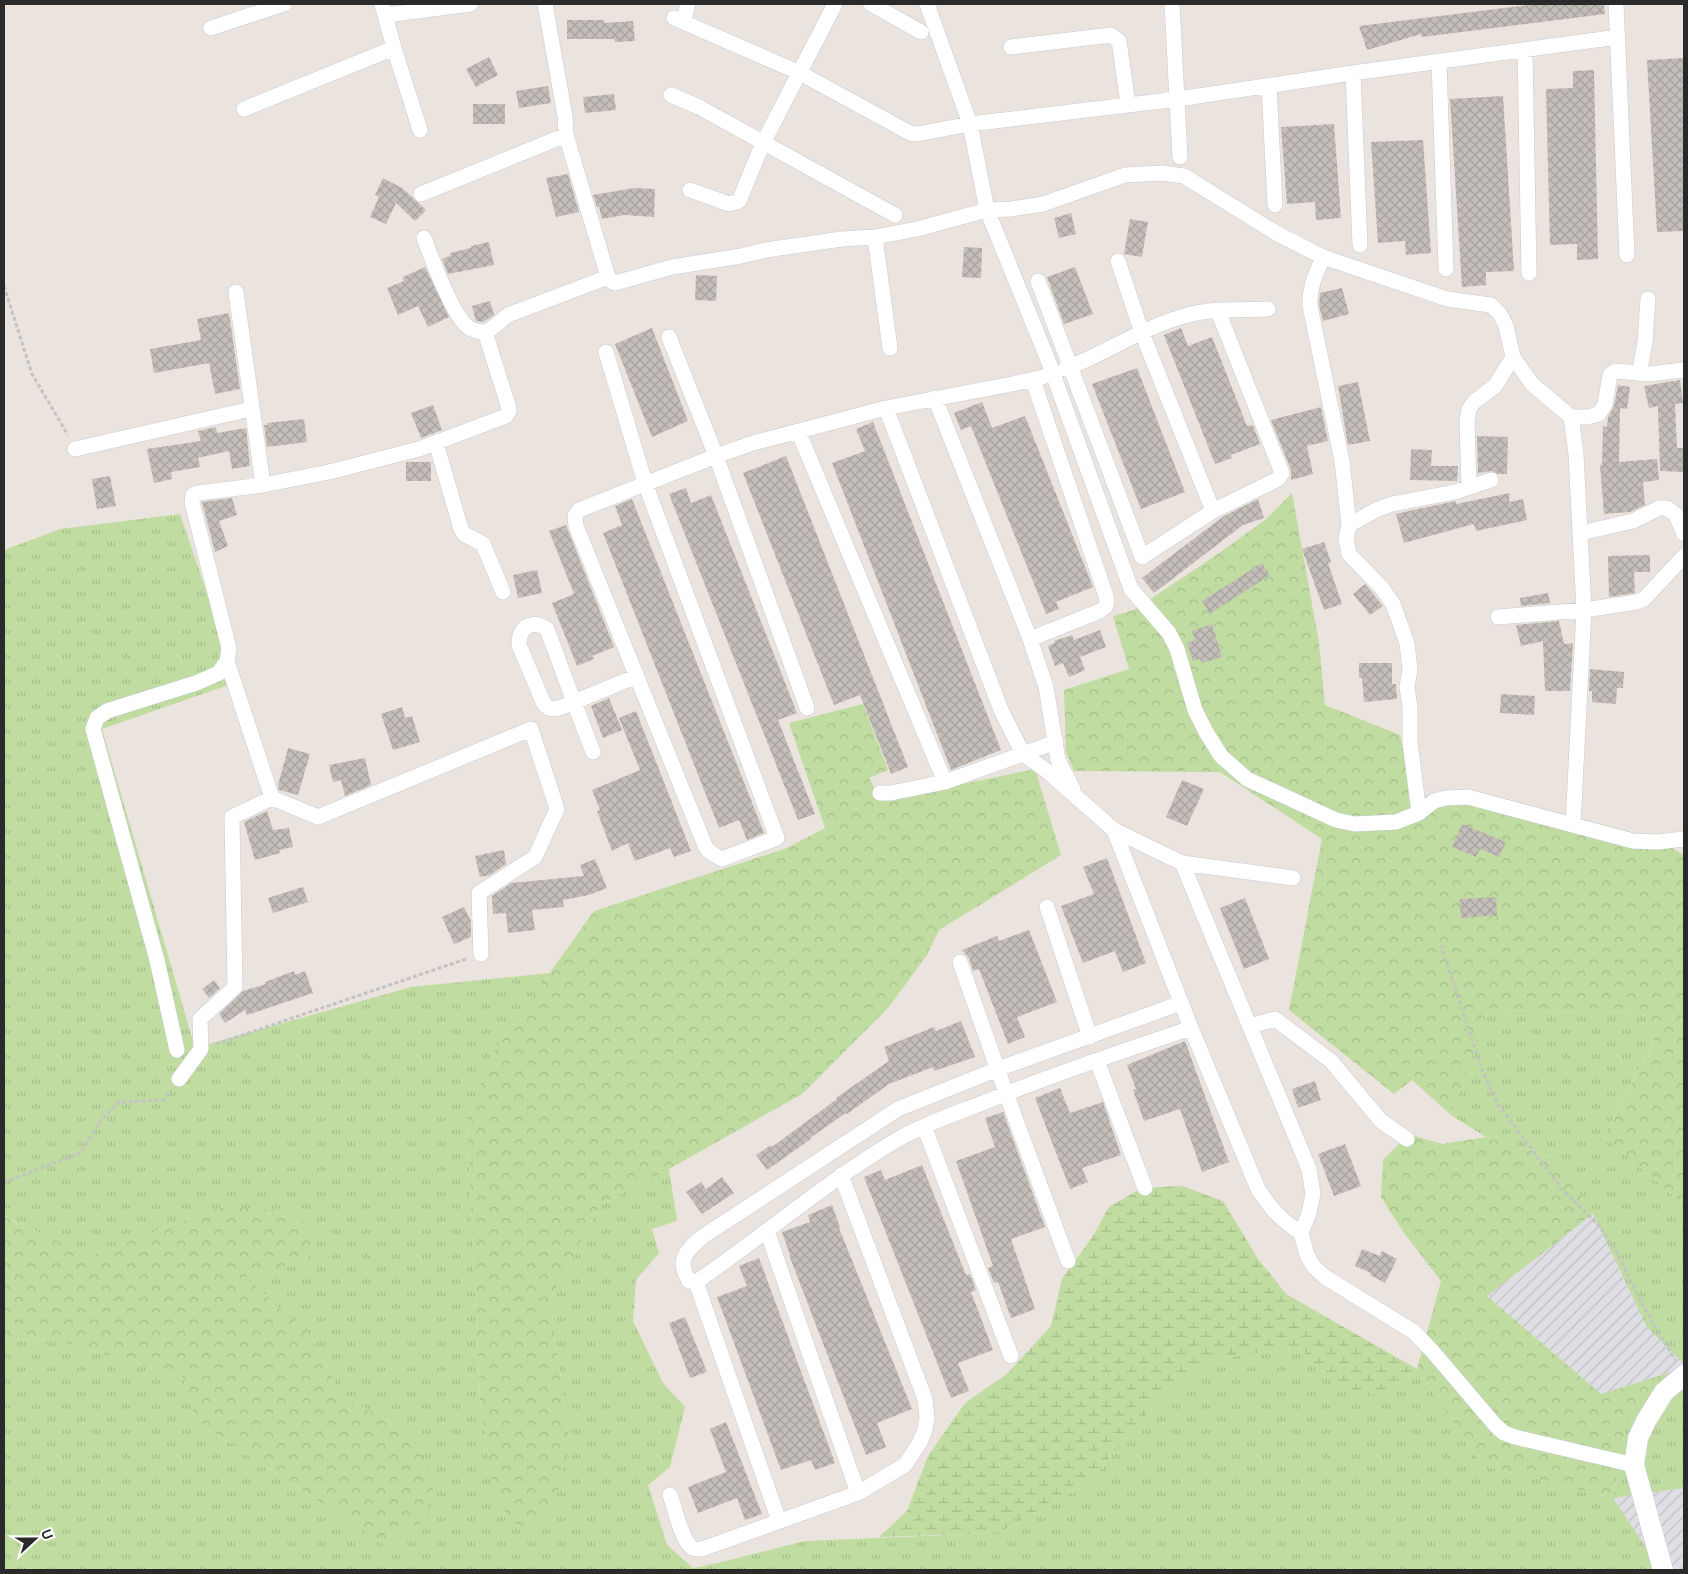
<svg xmlns="http://www.w3.org/2000/svg" width="1688" height="1574" viewBox="0 0 1688 1574" font-family="Overpass,sans-serif">
<style>
.industrial{fill:url(#industrial-furrows)}
.grass{fill:url(#grass-tufts)}
.forest{fill:url(#forest-crowns)}
.wetland{fill:url(#wetland-marsh)}
.building{fill:url(#building-cross-hatch)}
.lines{fill:none;stroke-linecap:round;stroke-linejoin:round}
.street-casing{stroke:#c5cbd3;stroke-width:16}
.secondary-casing{stroke:#c5cbd3;stroke-width:21}
.path{stroke:#c3c3c3;stroke-width:3;stroke-dasharray:4 2.5;stroke-linecap:butt}
.street{stroke:#fff;stroke-width:15}
.secondary{stroke:#fff;stroke-width:20}
</style>
<defs>
<pattern id="industrial-furrows" width="10" height="10" patternUnits="userSpaceOnUse" patternTransform="scale(1.25)"><rect width="10" height="10" fill="#dedee4"/><path d="M-1 1l2-2M0 10L10 0M9 11l2-2" fill="none" stroke="#bfbfc4"/></pattern>
<pattern id="grass-tufts" width="24" height="20" patternUnits="userSpaceOnUse" patternTransform="scale(1.25)"><rect width="24" height="20" fill="#c0dca0"/><path d="M3 7l-1-3M5 7V3M7 7l1-3M15 17l-1-3M17 17v-4M19 17l1-3" fill="none" stroke="#a5bd8a"/></pattern>
<pattern id="forest-crowns" width="20" height="18" patternUnits="userSpaceOnUse" patternTransform="scale(1.25)"><rect width="20" height="18" fill="#c0dca0"/><path d="M2 6a3 3 0 1 1 6 0M12 15a3 3 0 1 1 6 0" fill="none" stroke="#a5bd8a"/></pattern>
<pattern id="wetland-marsh" width="20" height="14" patternUnits="userSpaceOnUse" patternTransform="scale(1.25)"><rect width="20" height="14" fill="#c0dca0"/><path d="M1 5h8M5 5V1M11 12h8M15 12V8" fill="none" stroke="#a5bd8a"/></pattern>
<pattern id="building-cross-hatch" width="8" height="8" patternUnits="userSpaceOnUse" patternTransform="scale(1.25)"><rect width="8" height="8" fill="#c4beb9"/><path d="M0 0l8 8M0 8l8-8" fill="none" stroke="#a9a39f"/></pattern>
</defs>
<rect width="100%" height="100%" fill="#ebe3de"/>
<!-- industrial -->
<path class="industrial" d="M 1593,1214 L 1647,1327 L 1684,1364 L 1684,1368 L 1601,1394 L 1487,1296 Z
M 1684,1488 L 1684,1570 L 1662,1570 L 1613,1498 Z"/>
<!-- grass -->
<path class="grass" d="M 180,514 L 237,682 L 102,729 L 195,1048 L 411,987 L 550,973 L 490,1057 L 467,1121 L 480,1400 L 495,1499 L 570,1446 L 550,1299 L 600,1205 L 669,1169 L 677,1221 L 652,1229 L 659,1253 L 636,1280 L 633,1321 L 663,1383 L 685,1407 L 670,1467 L 648,1485 L 667,1545 L 693,1568 L 722,1562 L 805,1541 L 997,1533 L 1088,1484 L 1158,1400 L 1215,1359 L 1299,1347 L 1332,1382 L 1392,1390 L 1417,1369 L 1483,1466 L 1613,1498 L 1626,1425 L 1684,1371 L 1684,1488 L 1613,1498 L 1661,1570 L 4,1570 L 4,1340 L 51,1339 L 182,1376 L 197,1422 L 387,1546 L 408,1430 L 342,1396 L 311,1335 L 244,1277 L 225,1206 L 90,1255 L 4,1217 L 4,550 L 61,529 Z
M 1489,1010 L 1644,1013 L 1654,1040 L 1604,1136 L 1684,1205 L 1684,1364 L 1647,1327 L 1593,1214 L 1554,1157 L 1486,1137 L 1451,1115 Z"/>
<!-- forest -->
<path class="forest" d="M 1292,493 L 1319,643 L 1325,705 L 1400,735 L 1413,796 L 1484,793 L 1657,839 L 1684,855 L 1684,1205 L 1604,1136 L 1654,1041 L 1644,1013 L 1489,1010 L 1451,1115 L 1412,1080 L 1394,1094 L 1289,1010 L 1322,839 L 1220,772 L 1074,771 L 1066,752 L 1064,690 L 1129,669 L 1113,616 L 1134,610 L 1215,556 L 1265,520 Z
M 863,704 L 888,770 L 869,778 L 881,801 L 1035,769 L 1061,855 L 939,930 L 927,955 L 888,1008 L 802,1094 L 669,1169 L 600,1205 L 550,1299 L 570,1446 L 550,1519 L 519,1528 L 495,1499 L 480,1400 L 467,1121 L 490,1057 L 594,911 L 787,848 L 825,828 L 789,723 Z
M 1409,1134 L 1442,1144 L 1486,1137 L 1554,1157 L 1593,1214 L 1487,1296 L 1601,1394 L 1684,1368 L 1684,1371 L 1626,1425 L 1613,1498 L 1483,1466 L 1417,1369 L 1441,1281 L 1404,1233 L 1381,1197 L 1383,1160 Z
M 225,1206 L 297,1212 L 312,1234 L 308,1261 L 245,1277 L 311,1335 L 342,1396 L 408,1430 L 434,1480 L 427,1517 L 387,1546 L 197,1422 L 182,1376 L 51,1339 L 4,1340 L 4,1217 L 90,1255 Z"/>
<!-- wetland -->
<path class="wetland" d="M 1182,1186 L 1223,1201 L 1258,1259 L 1286,1294 L 1417,1369 L 1392,1390 L 1365,1397 L 1332,1382 L 1299,1347 L 1215,1359 L 1158,1400 L 1088,1484 L 997,1533 L 879,1537 L 907,1511 L 928,1456 L 965,1403 L 1007,1374 L 1051,1326 L 1062,1279 L 1093,1236 L 1109,1207 L 1142,1188 Z"/>
<!-- building -->
<path class="building" d="M 1537,4 L 1604,4 L 1605,14 L 1422,37 L 1421,34 L 1367,50 L 1359,26 Z
M 567,20 L 604,20 L 604,23 L 633,21 L 635,41 L 615,42 L 614,39 L 567,39 Z
M 489,57 L 498,75 L 476,87 L 466,69 Z
M 1684,58 L 1684,231 L 1657,232 L 1647,60 Z
M 1594,70 L 1598,259 L 1577,260 L 1577,244 L 1550,245 L 1546,89 L 1573,88 L 1573,71 Z
M 548,86 L 551,103 L 519,108 L 516,91 Z
M 614,94 L 616,110 L 585,113 L 583,97 Z
M 1503,96 L 1514,271 L 1486,272 L 1486,285 L 1462,287 L 1450,99 Z
M 473,104 L 505,104 L 505,124 L 473,124 Z
M 1334,124 L 1341,218 L 1316,220 L 1315,202 L 1287,204 L 1281,127 Z
M 1423,140 L 1431,253 L 1406,255 L 1405,241 L 1378,243 L 1371,142 Z
M 568,174 L 579,212 L 556,217 L 546,178 Z
M 383,178 L 402,188 L 426,210 L 415,221 L 396,203 L 386,224 L 370,217 L 379,197 L 375,195 Z
M 634,188 L 655,189 L 654,217 L 624,215 L 602,219 L 599,207 L 597,207 L 593,195 Z
M 1071,213 L 1076,234 L 1059,238 L 1054,218 Z
M 1130,219 L 1148,222 L 1142,257 L 1124,254 Z
M 489,242 L 494,265 L 448,274 L 442,259 L 450,256 L 450,253 L 471,248 L 471,246 Z
M 964,247 L 982,248 L 981,278 L 962,277 Z
M 425,267 L 449,317 L 428,327 L 418,306 L 398,315 L 387,288 L 404,281 L 403,277 Z
M 1075,267 L 1093,314 L 1064,324 L 1047,277 Z
M 696,275 L 717,276 L 716,301 L 695,300 Z
M 1342,288 L 1349,314 L 1323,321 L 1319,305 L 1320,293 Z
M 490,301 L 494,315 L 483,322 L 476,321 L 472,306 Z
M 229,313 L 240,389 L 215,394 L 209,363 L 154,373 L 150,349 L 201,340 L 197,319 Z
M 652,328 L 688,421 L 652,437 L 615,344 Z
M 1181,328 L 1188,346 L 1212,337 L 1247,426 L 1253,425 L 1260,444 L 1231,455 L 1232,458 L 1215,464 L 1164,335 Z
M 1137,368 L 1185,492 L 1141,509 L 1092,384 Z
M 1680,380 L 1683,403 L 1675,404 L 1677,448 L 1684,448 L 1684,472 L 1660,471 L 1658,406 L 1649,408 L 1644,386 Z
M 1358,382 L 1370,441 L 1348,445 L 1338,386 Z
M 1618,385 L 1630,387 L 1627,409 L 1620,408 L 1619,462 L 1657,459 L 1659,480 L 1643,482 L 1645,505 L 1630,512 L 1604,514 L 1600,465 L 1602,465 L 1603,426 L 1607,427 L 1608,417 L 1614,406 Z
M 982,402 L 992,428 L 1025,416 L 1093,587 L 1056,602 L 1059,609 L 1046,614 L 971,426 L 961,430 L 954,413 Z
M 433,405 L 442,430 L 421,438 L 411,413 Z
M 1321,407 L 1328,441 L 1307,446 L 1313,474 L 1291,480 L 1291,470 L 1271,420 Z
M 304,419 L 307,442 L 267,447 L 264,425 L 267,425 L 267,423 Z
M 873,422 L 1001,750 L 951,770 L 832,463 L 865,451 L 856,429 Z
M 216,427 L 217,433 L 246,428 L 250,466 L 232,469 L 229,451 L 198,458 L 200,467 L 171,472 L 172,479 L 154,483 L 147,449 L 201,441 L 198,431 Z
M 1477,436 L 1508,437 L 1507,474 L 1498,474 L 1492,471 L 1478,473 Z
M 1411,449 L 1432,450 L 1431,466 L 1458,466 L 1457,481 L 1410,480 Z
M 786,456 L 908,767 L 891,774 L 860,695 L 834,705 L 743,473 Z
M 406,462 L 431,462 L 431,481 L 406,481 Z
M 110,476 L 116,506 L 97,509 L 92,479 Z
M 686,488 L 691,503 L 711,495 L 797,713 L 778,720 L 815,814 L 798,820 L 669,494 Z
M 1510,493 L 1509,502 L 1523,499 L 1527,520 L 1476,531 L 1474,524 L 1404,543 L 1396,514 L 1413,510 L 1456,501 L 1456,504 Z
M 232,498 L 237,515 L 219,521 L 228,546 L 215,552 L 202,502 Z
M 632,499 L 764,833 L 747,840 L 739,820 L 719,828 L 603,533 L 622,525 L 615,506 Z
M 1258,499 L 1264,518 L 1243,525 L 1154,593 L 1142,578 L 1224,516 Z
M 566,525 L 614,647 L 592,656 L 594,659 L 577,666 L 552,603 L 574,594 L 549,531 Z
M 1324,542 L 1331,562 L 1328,563 L 1342,604 L 1324,610 L 1302,549 Z
M 1650,555 L 1650,572 L 1634,572 L 1635,593 L 1609,597 L 1608,556 Z
M 1262,563 L 1270,575 L 1210,614 L 1202,601 Z
M 537,570 L 542,593 L 518,598 L 513,575 Z
M 1365,584 L 1383,606 L 1370,615 L 1353,594 Z
M 1548,593 L 1550,603 L 1521,606 L 1520,598 Z
M 1559,621 L 1564,644 L 1573,643 L 1570,691 L 1545,691 L 1543,641 L 1521,646 L 1516,625 Z
M 1212,624 L 1222,657 L 1202,663 L 1200,659 L 1193,661 L 1187,643 L 1195,640 L 1192,631 Z
M 1100,630 L 1106,647 L 1080,657 L 1085,670 L 1069,677 L 1063,663 L 1055,666 L 1048,646 L 1055,643 L 1054,641 L 1072,635 L 1074,640 Z
M 1359,663 L 1392,663 L 1392,684 L 1396,684 L 1397,699 L 1364,702 L 1362,678 L 1359,678 Z
M 1590,669 L 1624,672 L 1623,688 L 1617,688 L 1616,704 L 1592,702 L 1592,691 L 1589,691 Z
M 1501,694 L 1535,696 L 1534,715 L 1500,713 Z
M 609,698 L 622,730 L 603,738 L 591,706 Z
M 402,707 L 405,718 L 412,716 L 420,742 L 393,750 L 381,714 Z
M 636,711 L 691,851 L 674,857 L 670,848 L 635,861 L 628,843 L 612,851 L 597,811 L 600,810 L 592,790 L 640,770 L 619,718 Z
M 288,748 L 310,754 L 298,795 L 279,790 L 278,785 Z
M 365,758 L 371,785 L 345,796 L 341,780 L 333,782 L 329,765 Z
M 1182,780 L 1204,789 L 1187,826 L 1166,817 Z
M 267,811 L 273,830 L 289,828 L 293,847 L 279,850 L 280,853 L 255,860 L 244,822 Z
M 1462,824 L 1506,842 L 1499,857 L 1480,849 L 1476,857 L 1452,847 Z
M 504,850 L 506,864 L 490,875 L 480,877 L 475,856 Z
M 1107,858 L 1146,963 L 1123,972 L 1115,951 L 1083,963 L 1061,906 L 1094,894 L 1083,867 Z
M 595,859 L 607,888 L 589,895 L 563,900 L 564,907 L 532,910 L 535,930 L 508,933 L 506,913 L 493,914 L 492,896 L 511,883 L 584,876 L 580,865 Z
M 303,887 L 308,902 L 273,913 L 268,898 Z
M 1496,897 L 1497,915 L 1461,918 L 1460,899 Z
M 1245,898 L 1269,959 L 1244,969 L 1220,908 Z
M 464,907 L 471,921 L 471,937 L 454,944 L 442,917 Z
M 1029,930 L 1057,1002 L 1017,1017 L 1025,1037 L 1008,1044 L 979,969 L 973,971 L 969,958 L 962,950 L 997,936 L 999,941 Z
M 294,971 L 295,975 L 305,971 L 313,993 L 247,1015 L 245,1010 L 225,1023 L 219,1014 L 243,991 L 266,984 L 265,982 Z
M 214,980 L 220,988 L 209,998 L 202,989 Z
M 961,1021 L 975,1057 L 934,1071 L 933,1067 L 889,1084 L 847,1114 L 846,1113 L 810,1138 L 811,1139 L 767,1170 L 756,1155 L 771,1145 L 772,1147 L 837,1099 L 836,1098 L 889,1061 L 884,1047 L 934,1027 L 936,1031 Z
M 1185,1041 L 1229,1162 L 1202,1172 L 1180,1109 L 1144,1121 L 1133,1090 L 1136,1089 L 1127,1065 Z
M 1315,1081 L 1321,1100 L 1298,1108 L 1292,1089 Z
M 1060,1088 L 1070,1113 L 1103,1102 L 1121,1155 L 1082,1168 L 1088,1182 L 1070,1189 L 1035,1098 Z
M 1003,1112 L 1045,1227 L 1011,1239 L 1035,1309 L 1011,1318 L 998,1282 L 994,1283 L 988,1268 L 993,1266 L 956,1161 L 995,1147 L 985,1118 Z
M 1345,1144 L 1361,1186 L 1334,1196 L 1318,1154 Z
M 922,1165 L 966,1275 L 970,1274 L 976,1290 L 971,1292 L 993,1350 L 958,1363 L 969,1391 L 951,1398 L 864,1177 L 881,1170 L 885,1180 Z
M 722,1177 L 734,1193 L 702,1214 L 686,1192 L 701,1182 L 706,1189 Z
M 832,1205 L 840,1227 L 839,1228 L 912,1409 L 877,1423 L 886,1447 L 866,1455 L 789,1255 L 790,1255 L 782,1232 L 810,1222 L 808,1215 Z
M 1362,1249 L 1380,1256 L 1382,1251 L 1397,1259 L 1385,1283 L 1370,1275 L 1371,1273 L 1355,1266 Z
M 759,1258 L 835,1463 L 815,1470 L 811,1460 L 781,1470 L 717,1297 L 747,1286 L 739,1266 Z
M 685,1317 L 707,1372 L 690,1378 L 669,1323 Z
M 726,1422 L 762,1514 L 745,1520 L 737,1498 L 698,1513 L 688,1487 L 726,1472 L 710,1429 Z"/>
<g class="lines">
<defs>
<path id="street" d="M 382,4 L 394,48 L 420,130
M 545,4 L 565,116 L 566,135 L 608,277 L 611,281 L 615,283 L 672,267 L 741,256 L 766,250 L 842,239 L 875,237 L 917,229 L 987,210 L 1011,209 L 1043,204 L 1125,175 L 1161,173 L 1184,176 L 1276,233 L 1323,257 L 1447,299 L 1491,305 L 1500,314 L 1506,326 L 1513,357 L 1532,384 L 1571,417 L 1576,454 L 1584,610 L 1573,825
M 871,4 L 921,32
M 927,4 L 970,124 L 987,210 L 1048,360 L 1131,589 L 1169,633 L 1177,649 L 1195,710 L 1206,732 L 1221,756 L 1247,779 L 1336,820 L 1355,824 L 1396,822 L 1419,813 L 1434,801 L 1446,798 L 1468,797 L 1633,841 L 1657,842 L 1684,839
M 1172,4 L 1180,157
M 1616,4 L 1627,255
M 386,15 L 471,4
M 674,18 L 800,73 L 910,133 L 917,134 L 970,124 L 1178,99 L 1353,73 L 1618,37
M 683,22 L 688,4
M 211,28 L 284,4
M 1011,47 L 1111,35 L 1119,41 L 1128,104
M 1525,50 L 1529,273
M 1439,61 L 1446,269
M 1353,73 L 1360,245
M 1269,85 L 1275,205
M 671,95 L 699,107 L 895,215
M 244,109 L 394,48
M 690,190 L 729,204 L 739,201 L 763,143 L 835,4
M 421,194 L 566,135
M 875,237 L 890,348
M 424,238 C 431,257 452,314 467,326 C 472,331 478,332 485,332
M 1323,257 C 1316,274 1309,287 1310,306 L 1342,461 L 1349,525 L 1346,539 L 1349,554 L 1382,588 L 1393,604 L 1407,643 L 1410,670 L 1407,687 L 1410,707 L 1410,742 L 1419,813
M 1118,261 L 1142,333 L 1213,511
M 1038,281 L 1142,557 L 1213,511 L 1278,479 L 1282,473 L 1218,311
M 236,292 L 263,485
M 606,352 L 645,483 L 777,838 L 722,859 L 713,854 L 706,848 L 576,526 L 575,516 L 579,510 L 716,456 L 669,337
M 1065,369 C 1106,353 1145,326 1188,315 C 1212,308 1243,310 1268,309
M 1639,374 L 1645,342 L 1648,299
M 935,398 L 1030,639 L 1046,687 L 1058,760 L 1073,789
M 886,408 L 1001,710 L 1023,754 L 1047,771 L 1114,830 L 1182,863 L 1293,878
M 1571,417 L 1587,417 L 1599,414 L 1605,404 L 1610,375 L 1615,371 L 1650,374 L 1682,370
M 798,431 L 945,782
M 436,443 L 461,529 L 464,534 L 483,544 L 503,592
M 75,449 L 251,409
M 1469,487 L 1467,422 L 1469,409 L 1474,402 L 1495,386 L 1513,357
M 1349,525 L 1376,510 L 1392,504 L 1455,492 L 1491,480
M 1581,533 L 1633,521 L 1659,508 L 1667,508 L 1676,515 L 1684,534
M 1498,617 L 1584,610 L 1637,602 L 1644,599 L 1684,556
M 1030,639 L 1100,611 L 1106,606 L 1107,599 L 1033,380
M 807,708 L 716,456 L 753,443 L 886,408 L 1012,384 L 1043,377
M 593,752 L 574,702 C 563,706 552,714 544,704 L 519,645 C 519,627 531,619 547,629 L 574,702 L 637,676
M 880,793 L 891,793 L 945,782 L 1056,742
M 272,798 L 318,817 L 531,729 L 557,809 L 535,857 L 479,893 L 481,954
M 1114,830 L 1191,1028 L 1258,1189 C 1272,1210 1280,1219 1301,1233
M 1182,863 L 1309,1169 L 1313,1194 L 1309,1213 L 1301,1233 L 1307,1255 L 1314,1267 L 1325,1277 L 1414,1332 L 1433,1352 L 1496,1426 L 1504,1433 L 1515,1437 L 1634,1465
M 1047,907 L 1090,1037
M 960,962 L 1006,1093 L 1068,1261
M 1181,1003 L 998,1069 L 898,1109 L 702,1237 C 686,1251 676,1260 689,1281 L 696,1282 C 765,1235 828,1180 900,1138 C 925,1124 954,1114 980,1104 C 1049,1076 1120,1052 1191,1028
M 1250,1026 L 1275,1019 L 1331,1061 L 1381,1121 L 1407,1139
M 177,1050 L 157,960 L 93,729 L 97,718 L 107,711 L 196,683 L 219,673 L 227,661 L 229,648 L 192,502 L 193,495 L 198,493 L 263,485 L 329,472 L 419,449 L 506,416 L 509,411 L 508,405 L 485,332 C 493,329 500,321 508,315 L 608,277
M 1097,1061 L 1145,1188
M 179,1079 L 201,1049 L 200,1019 L 235,987 L 232,817 L 272,798 L 227,661
M 924,1126 L 1011,1356
M 767,1231 L 858,1493
M 696,1282 L 779,1521
M 670,1495 C 675,1508 681,1538 691,1547 C 694,1550 699,1549 702,1549 L 858,1493 L 905,1465 L 920,1442 L 925,1430 L 927,1417 L 925,1399 L 841,1175"/>
<path id="secondary" d="M 1663,1570 L 1634,1465 L 1638,1438 L 1646,1421 L 1664,1392 L 1684,1375"/>
</defs>
<!-- street casing -->
<use href="#street" class="street-casing"/>
<!-- secondary casing -->
<use href="#secondary" class="secondary-casing"/>
<!-- path -->
<path class="path" d="M 4,286 L 32,374 L 68,435
M 1441,945 L 1482,1070 L 1498,1104 L 1561,1188 L 1599,1226 L 1615,1249 L 1645,1309 L 1675,1360
M 216,1044 L 466,959
M 4,1182 L 81,1153 L 100,1121 L 119,1102 L 163,1100 L 171,1090"/>
<!-- street -->
<use href="#street" class="street"/>
<!-- secondary -->
<use href="#secondary" class="secondary"/>
</g>
<!-- border -->
<rect width="1688" height="1574" fill="none" stroke="#2a2a2a" stroke-width="10"/>
<!-- north arrow -->
<g transform="translate(35 1539) rotate(69)" stroke="#ffffff" stroke-width="4" paint-order="stroke">
<path d="M0-4L9 19L0 12L-9 19Z" fill="#2a2a2a"/>
<text y="-8" font-size="14" font-weight="bold" text-anchor="middle" fill="#2a2a2a">U</text>
</g>
</svg>
